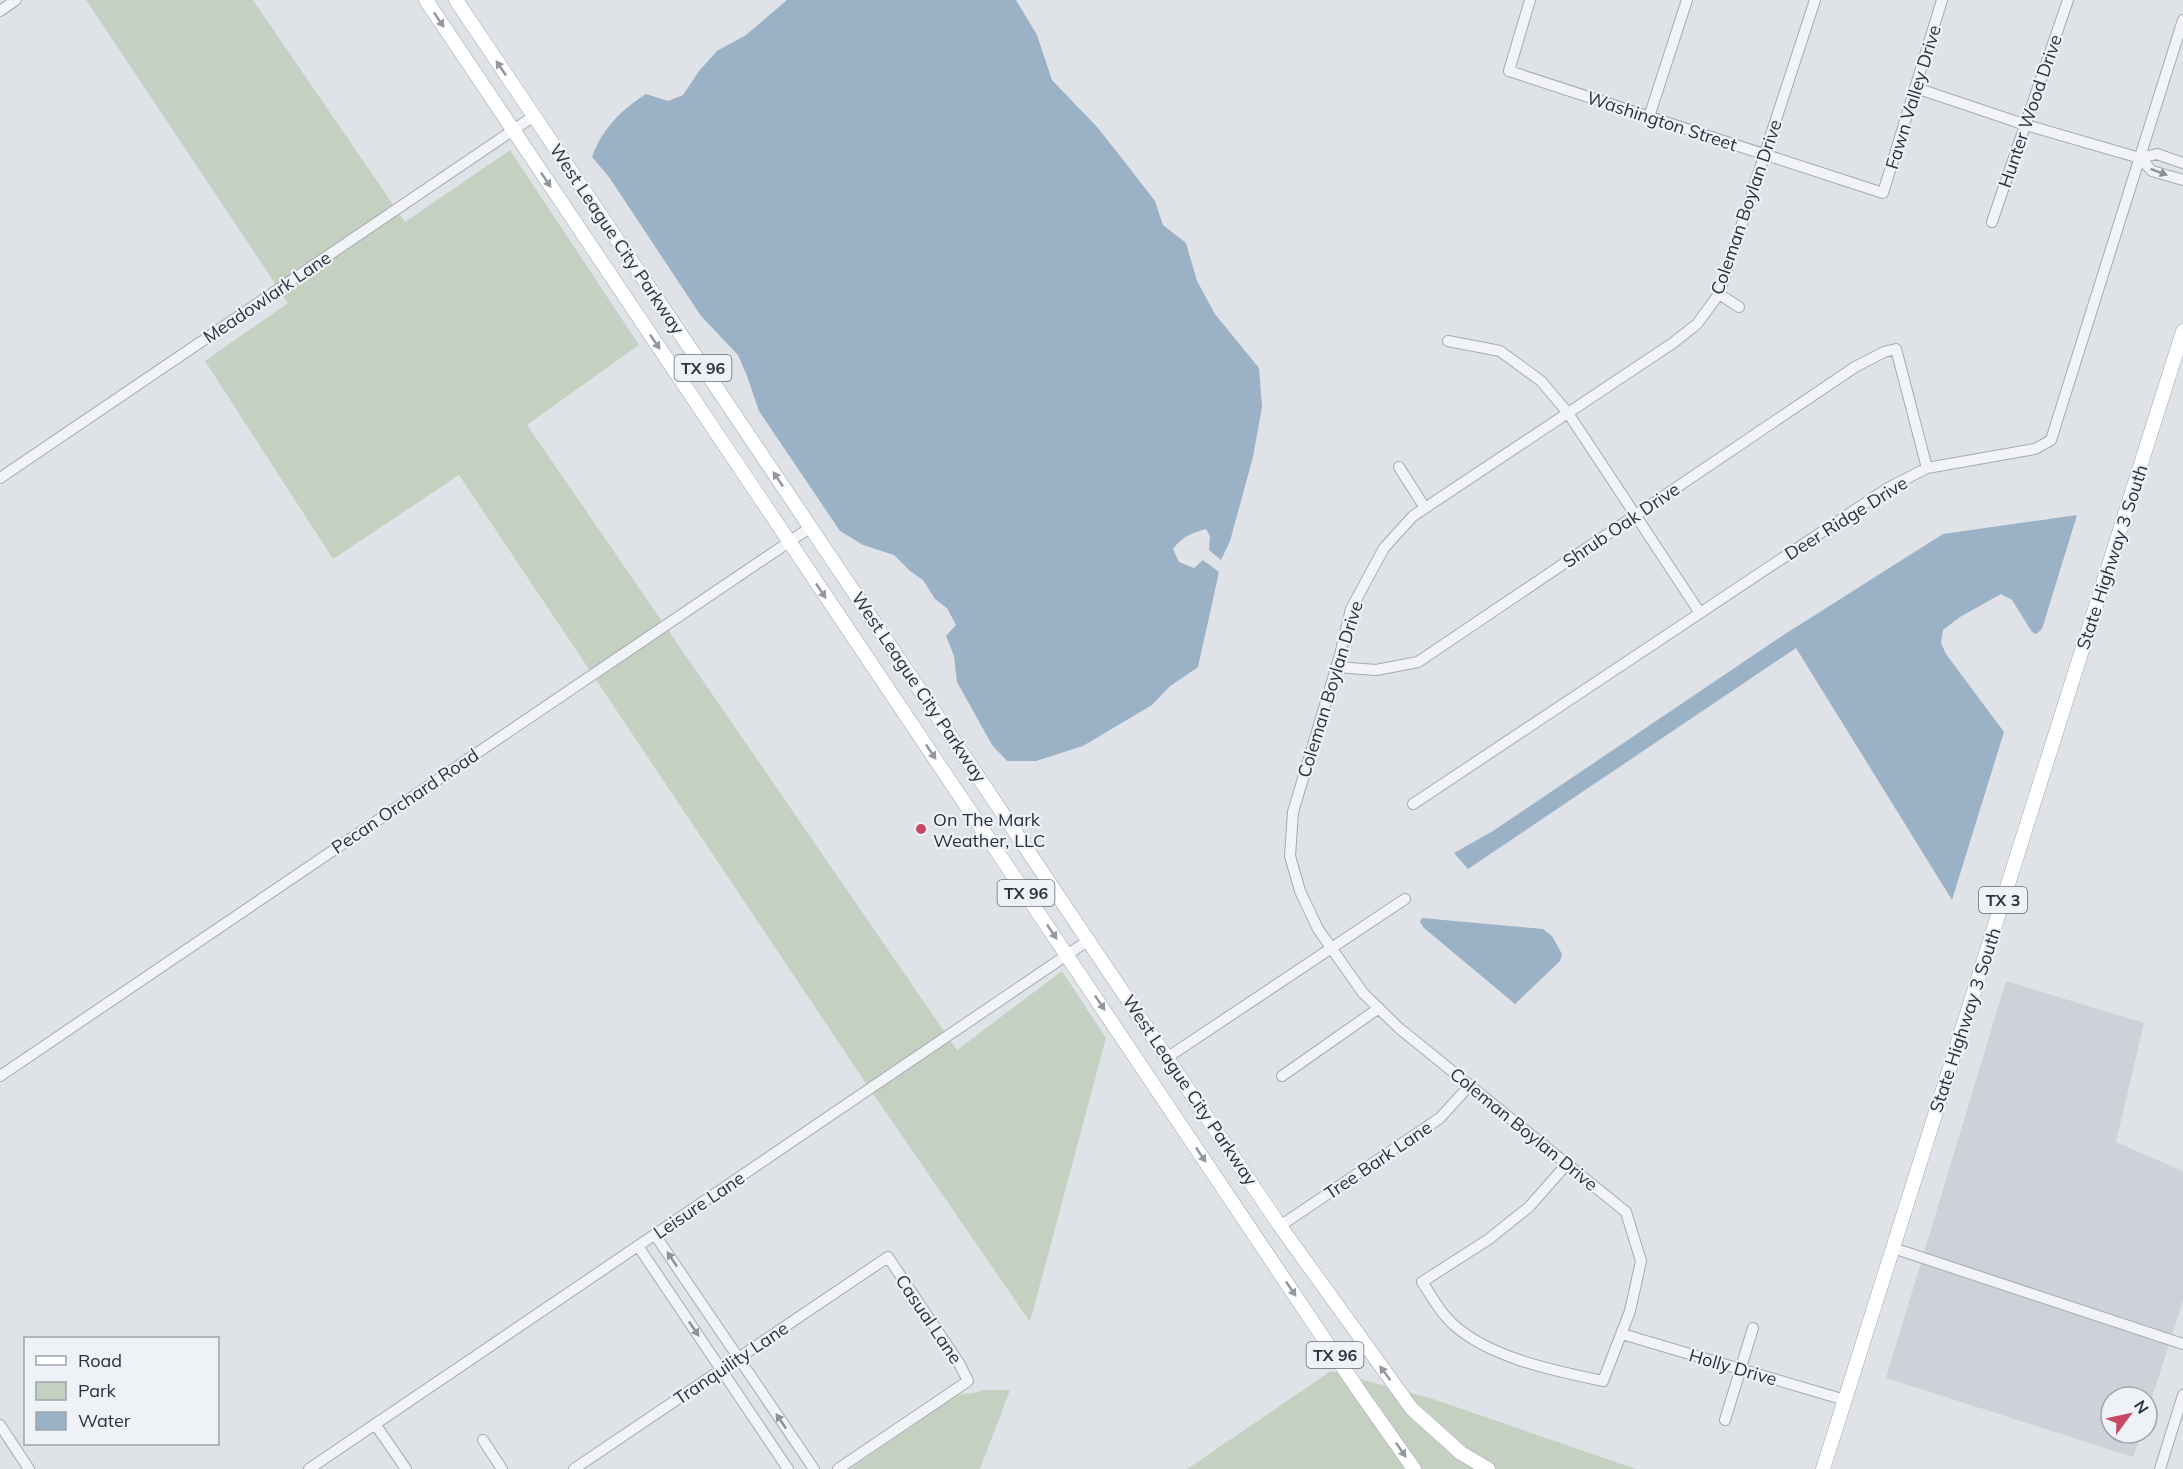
<svg xmlns="http://www.w3.org/2000/svg" width="2183" height="1469" viewBox="0 0 2183 1469" font-family="Mulish,sans-serif">
<style>
.built{fill:#cdd2d9}
.green{fill:#c5d1c0}
.water{fill:#9bb2c6}
.lines{fill:none;stroke-linecap:round;stroke-linejoin:round}
.minor-casing{stroke:#a5aab2;stroke-width:12}
.major-casing{stroke:#9fa7b3;stroke-width:15}
.minor{stroke:#f1f3f6;stroke-width:10}
.major{stroke:#fff;stroke-width:14}
.oneway{fill:#94989e}
.oneway2{fill:#8d929a}
.poi-dot{fill:#c74961;stroke:#eef1f5;stroke-width:2}
.labels{text-anchor:middle;dominant-baseline:central;stroke-width:4.5;stroke-linejoin:round;paint-order:stroke}
.shield{fill:#eef1f5;stroke:#646b75;stroke-width:1.5}
.shield-label{font-size:16px;font-weight:bold;fill:#29313e}
.street-label{font-size:18px;fill:#29313e;stroke:#eef1f5}
.poi-label{font-size:18px;fill:#29313e;stroke:#eef1f5;text-anchor:start}
</style>
<rect width="100%" height="100%" fill="#dfe3e8"/>
<!-- built -->
<path class="built" d="M 2006,981 L 2144,1023 L 2116,1142 L 2183,1171 L 2183,1301 L 2147,1413 L 2147,1397 L 2111,1397 L 2111,1433 L 2141,1433 L 2133,1457 L 1886,1378 Z"/>
<!-- green -->
<path class="green" d="M 86,0 L 253,0 L 405,222 L 510,150 L 639,345 L 527,425 L 957,1050 L 1062,971 L 1106,1038 L 1030,1322 L 865,1082 L 459,475 L 333,559 L 205,361 L 288,303 Z
M 1331,1371 L 1433,1399 L 1636,1469 L 1187,1469 Z
M 982,1390 L 1010,1390 L 980,1469 L 850,1469 L 956,1396 C 965,1392 973,1395 982,1390 Z"/>
<!-- water -->
<path class="water" d="M 787,0 L 1016,0 L 1037,35 L 1052,80 L 1097,127 L 1124,161 L 1155,201 L 1163,225 L 1186,243 L 1197,281 L 1215,314 L 1259,368 L 1262,407 L 1253,457 L 1230,541 L 1221,560 L 1209,550 L 1210,536 L 1206,529 C 1191,533 1182,537 1173,549 L 1179,562 L 1194,568 L 1203,560 L 1219,572 L 1198,667 L 1169,687 L 1152,705 L 1083,746 L 1036,761 L 1007,761 L 992,745 L 957,682 L 954,656 L 946,636 L 956,625 L 947,608 L 935,599 L 923,580 L 910,571 L 894,555 L 863,545 L 840,531 L 759,411 L 747,376 L 738,355 L 701,316 L 609,177 L 592,157 C 602,129 621,110 646,94 L 668,101 L 683,95 L 699,71 L 717,51 L 746,35 Z
M 2077,515 L 2042,629 L 2036,634 L 2032,632 L 2012,600 L 2001,594 L 1960,617 L 1943,630 L 1941,643 L 1946,654 L 2004,732 L 1952,900 L 1796,648 L 1468,869 L 1454,853 L 1493,831 L 1785,634 L 1943,534 Z
M 1422,918 L 1543,929 L 1552,936 L 1562,954 L 1560,961 L 1515,1004 L 1424,928 L 1420,922 Z"/>
<g class="lines">
<defs>
<path id="minor" d="M 1530,0 L 1509,71 L 1883,193 L 1942,0
M 0,11 L 16,0
M 1916,88 L 2026,125 L 2140,158 L 2157,154 L 2183,163
M 1649,117 L 1687,0
M 2140,158 L 2152,171 L 2183,180
M 1992,222 L 2068,0
M 1719,294 L 1739,307
M 1448,341 L 1500,351 L 1541,381 L 1568,413 L 1700,613
M 1399,467 L 1425,508
M 0,478 L 534,116
M 1337,667 L 1376,670 L 1418,662 L 1855,367 L 1884,352 L 1896,349 L 1927,468
M 1413,804 L 1888,488 L 1927,468 L 2035,449 L 2051,440 L 2183,20
M 1168,1057 L 1405,899
M 0,1076 L 811,527
M 1282,1076 L 1379,1008
M 1567,1164 L 1529,1207 L 1489,1239 L 1422,1282 C 1430,1293 1437,1307 1446,1317 C 1480,1356 1554,1371 1603,1381 L 1630,1311 L 1641,1261 L 1626,1212 L 1399,1028 L 1363,993 L 1318,929 L 1300,891 L 1290,856 L 1293,812 L 1340,655 L 1351,609 L 1384,548 L 1413,516 L 1673,343 L 1697,324 L 1719,294 L 1815,0
M 1280,1226 L 1440,1118 L 1470,1085
M 655,1235 L 814,1469
M 638,1246 L 788,1469
M 1893,1248 L 2183,1344
M 1622,1334 L 1845,1400
M 1725,1420 L 1753,1328
M 375,1424 L 406,1469
M 0,1425 L 29,1469
M 483,1440 L 502,1469
M 309,1469 L 1089,940
M 574,1469 L 888,1257 L 959,1363 L 968,1381 L 838,1469
M 2160,1469 L 2183,1395"/>
<path id="major" d="M 426,0 L 1359,1391 L 1414,1469
M 456,0 L 1280,1226 L 1412,1409 L 1461,1453 L 1488,1469
M 1823,1469 L 2183,331"/>
</defs>
<!-- minor casing -->
<use href="#minor" class="minor-casing"/>
<!-- major casing -->
<use href="#major" class="major-casing"/>
<!-- minor -->
<use href="#minor" class="minor"/>
<!-- major -->
<use href="#major" class="major"/>
</g>
<!-- one-way arrows -->
<defs><path id="oneway-solid" d="M-6-.8H1V-3.2L6.5 0L1 3.2V.8H-6Z" transform="scale(1.5)"/></defs>
<g class="oneway">
<use href="#oneway-solid" transform="translate(439 20) rotate(56)"/>
<use href="#oneway-solid" transform="translate(501 68) rotate(-124)"/>
<use href="#oneway-solid" transform="translate(546 180) rotate(56)"/>
<use href="#oneway-solid" transform="translate(655 342) rotate(56)"/>
<use href="#oneway-solid" transform="translate(778 479) rotate(-124)"/>
<use href="#oneway-solid" transform="translate(821 591) rotate(56)"/>
<use href="#oneway-solid" transform="translate(931 752) rotate(56)"/>
<use href="#oneway-solid" transform="translate(1052 932) rotate(56)"/>
<use href="#oneway-solid" transform="translate(1100 1003) rotate(56)"/>
<use href="#oneway-solid" transform="translate(1201 1155) rotate(56)"/>
<use href="#oneway-solid" transform="translate(1291 1289) rotate(56)"/>
<use href="#oneway-solid" transform="translate(1385 1373) rotate(-127)"/>
<use href="#oneway-solid" transform="translate(1401 1450) rotate(55)"/>
</g>
<g class="oneway2">
<use href="#oneway-solid" transform="translate(2159 172) rotate(21)"/>
<use href="#oneway-solid" transform="translate(672 1259) rotate(-124)"/>
<use href="#oneway-solid" transform="translate(694 1329) rotate(56)"/>
<use href="#oneway-solid" transform="translate(781 1421) rotate(-124)"/>
</g>
<!-- markers -->
<circle class="poi-dot" cx="921" cy="829" r="6"/>
<g class="labels">
<!-- shield labels -->
<g class="shield">
<rect x="674.5" y="355" width="57" height="26" rx="4.5"/>
<rect x="997.5" y="880" width="57" height="26" rx="4.5"/>
<rect x="1979" y="887" width="48" height="26" rx="4.5"/>
<rect x="1306.5" y="1342" width="57" height="26" rx="4.5"/>
</g>
<g class="shield-label">
<text x="703" y="368">TX 96</text>
<text x="1026" y="893">TX 96</text>
<text x="2003" y="900">TX 3</text>
<text x="1335" y="1355">TX 96</text>
</g>
<!-- street labels -->
<g class="street-label">
<text transform="translate(1913 97) rotate(-73)">Fawn Valley Drive</text>
<text transform="translate(2030 111) rotate(-71)">Hunter Wood Drive</text>
<text transform="translate(1662 121) rotate(18)">Washington Street</text>
<text transform="translate(1746 207) rotate(-71)">Coleman Boylan Drive</text>
<text transform="translate(617 239) rotate(56)">West League City Parkway</text>
<text transform="translate(267 297) rotate(-34)">Meadowlark Lane</text>
<text transform="translate(1846 518) rotate(-32)">Deer Ridge Drive</text>
<text transform="translate(1621 525) rotate(-34)">Shrub Oak Drive</text>
<text transform="translate(2112 557) rotate(-72)">State Highway 3 South</text>
<text transform="translate(919 687) rotate(56)">West League City Parkway</text>
<text transform="translate(1330 689) rotate(-73)">Coleman Boylan Drive</text>
<text transform="translate(405 801) rotate(-34)">Pecan Orchard Road</text>
<text transform="translate(1965 1020) rotate(-72)">State Highway 3 South</text>
<text transform="translate(1190 1090) rotate(56)">West League City Parkway</text>
<text transform="translate(1524 1129) rotate(39)">Coleman Boylan Drive</text>
<text transform="translate(1378 1160) rotate(-34)">Tree Bark Lane</text>
<text transform="translate(699 1205) rotate(-34)">Leisure Lane</text>
<text transform="translate(929 1319) rotate(56)">Casual Lane</text>
<text transform="translate(731 1363) rotate(-34)">Tranquility Lane</text>
<text transform="translate(1733 1367) rotate(16)">Holly Drive</text>
</g>
<!-- poi labels -->
<g class="poi-label">
<text x="933" y="819">On The Mark<tspan x="933" dy="21">Weather, LLC</tspan></text>
</g>
</g>
<!-- legend -->
<rect x="24" y="1337" width="195" height="108" fill="#eef1f5" stroke="#9fa4ac" stroke-width="1.5"/>
<rect x="36" y="1356" width="30" height="9" fill="#ffffff" stroke="#9fa4ac" stroke-width="1.5"/>
<text x="78" y="1367" font-size="18" fill="#29313e">Road</text>
<rect x="36" y="1382" width="30" height="18" fill="#c5d1c0" stroke="#9fa4ac" stroke-width="1.5"/>
<text x="78" y="1397" font-size="18" fill="#29313e">Park</text>
<rect x="36" y="1412" width="30" height="18" fill="#9bb2c6" stroke="#9fa4ac" stroke-width="1.5"/>
<text x="78" y="1427" font-size="18" fill="#29313e">Water</text>
<!-- north arrow -->
<g transform="translate(2129 1415) rotate(57)"><circle r="28" fill="#eef1f5" stroke="#9fa4ac" stroke-width="1.5"/>
<path d="M0-4.5L10 22L0 15L-10 22Z" fill="#c74961"/>
<text y="-9" font-size="16" font-weight="bold" text-anchor="middle" fill="#29313e">N</text>
</g>
</svg>
